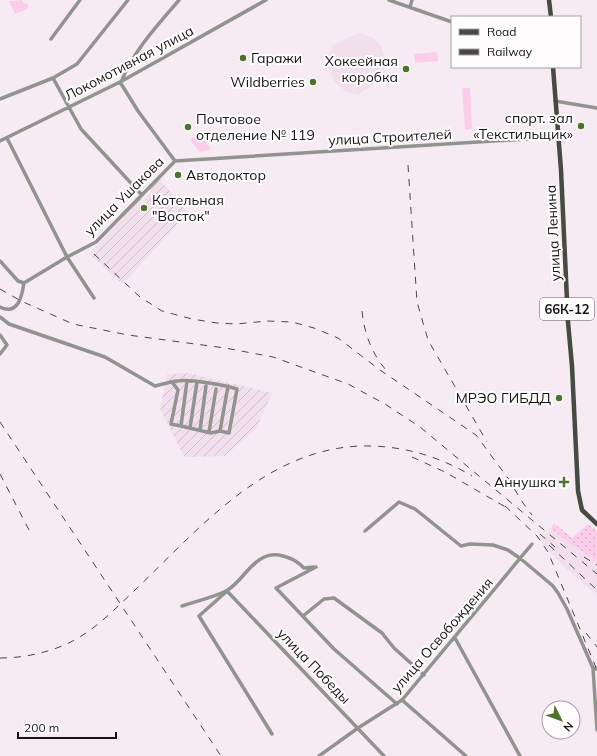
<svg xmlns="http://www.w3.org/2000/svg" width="597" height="756" viewBox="0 0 597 756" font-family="Mulish,sans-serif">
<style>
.built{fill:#f1dfeb}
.industrial{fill:url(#industrial-furrows)}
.grass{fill:url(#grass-dots)}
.park{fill:#fbcdeb}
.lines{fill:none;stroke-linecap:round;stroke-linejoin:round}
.minor{stroke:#91938f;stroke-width:3.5}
.major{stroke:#454a43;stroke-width:4.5}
.rail{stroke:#4a4548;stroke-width:1;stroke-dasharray:7 7;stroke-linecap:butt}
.poi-dot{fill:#4e732c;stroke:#fefcfd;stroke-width:1.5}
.labels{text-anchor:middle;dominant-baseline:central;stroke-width:4;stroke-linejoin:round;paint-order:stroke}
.shield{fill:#fefcfd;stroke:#5d5a5b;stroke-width:1}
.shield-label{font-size:13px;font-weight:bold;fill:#181416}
.poi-label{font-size:14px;fill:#181416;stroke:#fefcfd;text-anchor:end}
.street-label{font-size:14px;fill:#181416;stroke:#fefcfd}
</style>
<defs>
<pattern id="industrial-furrows" width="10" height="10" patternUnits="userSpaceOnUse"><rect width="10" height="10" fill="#f1dfeb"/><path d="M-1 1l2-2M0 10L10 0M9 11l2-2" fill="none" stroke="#cebec9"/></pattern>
<pattern id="grass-dots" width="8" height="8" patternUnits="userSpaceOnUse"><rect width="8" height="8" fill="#fbcdeb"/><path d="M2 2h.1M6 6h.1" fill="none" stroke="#d6afc9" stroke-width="1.8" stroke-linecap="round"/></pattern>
</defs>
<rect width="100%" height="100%" fill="#f6ebf2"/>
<!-- built -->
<path class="built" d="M 358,33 L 372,37 L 380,45 L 385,58 L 385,72 L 381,79 L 358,95 L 345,91 L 334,81 L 328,67 L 327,56 L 333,45 Z
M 551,528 L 566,541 L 597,561 L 597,595 L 565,568 L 539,540 Z"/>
<!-- industrial -->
<path class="industrial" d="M 159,178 L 186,210 L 177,222 L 177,225 L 123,284 L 89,254 L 140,199 L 143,201 L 151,192 L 150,187 Z
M 188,373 L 272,393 L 256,429 L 225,456 L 184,457 L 160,409 L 167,374 Z"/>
<!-- grass -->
<path class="grass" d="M 554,523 L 572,538 L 588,524 L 597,531 L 597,561 L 566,541 L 551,528 Z"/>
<!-- park -->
<path class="park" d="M 22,0 L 24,4 L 27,3 L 29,8 L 15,14 L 9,1 Z
M 437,52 L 438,61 L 415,63 L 414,54 Z
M 462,88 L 470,88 L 472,129 L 465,130 Z
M 198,133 L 211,149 L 200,152 L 190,140 Z"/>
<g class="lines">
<!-- minor -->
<path class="minor" d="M 389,0 L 452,22
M 410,7 L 412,0
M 51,39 L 80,0
M 53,78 L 81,129 L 142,195
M 122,80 C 134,50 158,25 179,0
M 120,82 L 138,111 L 175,161
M 0,99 L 53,78 L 77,64 L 128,0
M 555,101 L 597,108
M 7,138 L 67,257 L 94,298
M 0,141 L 122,81 L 266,0
M 175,161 L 558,137
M 0,261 L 18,281 L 24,283
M 24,283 L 67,257 L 96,242 L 175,161
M 0,307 C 18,316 22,296 24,283
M 0,317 L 9,324 L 105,357 L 155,386 C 163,384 170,382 177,381 C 190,379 225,385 237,389 L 229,433 L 220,431 L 211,433 L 181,426 L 187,381
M 0,335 L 7,345 L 0,354
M 172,382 L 178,390 L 171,424 L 181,426
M 190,428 L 197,382
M 200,430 L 206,386
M 220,431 L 228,386
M 209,432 L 216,389
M 365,531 L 399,502 L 415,509 L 461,546 L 470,544 L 493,545 L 508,550 L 521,559 L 553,586 L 558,593 L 567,609 L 593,668 L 597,669
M 316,567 L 276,588 L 334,649 L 397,704
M 182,606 C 196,601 212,598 226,591 C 244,582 255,548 283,556 C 293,559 297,561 304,568 L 314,567
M 303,616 L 324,599 L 334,598 L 382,633 L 394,648 L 424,675
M 455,638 L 520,756
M 593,668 L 597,730
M 402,700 L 466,756
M 272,734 L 199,616 L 227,591 L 384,756
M 319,756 L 358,728 L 402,700 L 532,544"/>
<!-- major -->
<path class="major" d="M 549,0 L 551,17
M 553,67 L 561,170 L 568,322 L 572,366 L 578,491 L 582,510 L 597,524"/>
<!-- rail -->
<path class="rail" d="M 408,165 L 417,302 L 428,340 L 487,442
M 94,254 L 140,297 L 162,311 L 192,319 L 217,323 L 236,324 L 267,321 L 292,322 L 314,328 L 338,338 L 380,370 L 476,435 L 510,481
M 0,289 L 21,301 L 73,324 L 128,335 L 225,348 L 273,357 L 348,384 L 385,404 L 420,427 L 597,574
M 362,311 C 364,333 372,354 386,370
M 0,422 L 221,756
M 412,457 L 445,472 L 509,509
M 0,474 L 29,530
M 507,477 L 523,503 L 532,515
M 505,506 L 537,536 L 548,552 L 597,670
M 540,534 L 555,547
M 549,545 L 597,590
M 584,557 L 597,565
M 586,633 L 597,647
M 0,658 C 21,658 42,654 62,646 C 90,635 113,611 134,591 C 198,530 264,450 360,446 C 400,445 437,455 472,476"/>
</g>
<!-- markers -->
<g class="poi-dot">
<circle cx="243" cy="58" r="4"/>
<circle cx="406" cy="69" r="4"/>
<circle cx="313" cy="82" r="4"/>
<circle cx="581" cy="126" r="4"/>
<circle cx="188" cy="127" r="4"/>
<circle cx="178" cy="175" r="4"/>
<circle cx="144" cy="208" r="4"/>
<circle cx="559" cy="398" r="4"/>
<path d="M562 476h4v4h4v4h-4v4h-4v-4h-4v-4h4z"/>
</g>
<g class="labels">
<!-- shield labels -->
<rect class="shield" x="540" y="298" width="54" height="22" rx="3"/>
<g class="shield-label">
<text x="567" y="309">66К-12</text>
</g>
<!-- poi labels -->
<g class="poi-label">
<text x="251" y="58" text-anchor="start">Гаражи</text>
<text x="398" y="61">Хокеейная<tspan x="398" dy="16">коробка</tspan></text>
<text x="305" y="82">Wildberries</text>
<text x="573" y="118">спорт. зал<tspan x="573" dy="16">«Текстильщик»</tspan></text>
<text x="196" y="119" text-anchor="start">Почтовое<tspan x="196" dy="16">отделение № 119</tspan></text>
<text x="186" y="175" text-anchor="start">Автодоктор</text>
<text x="152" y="200" text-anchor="start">Котельная<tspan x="152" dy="16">"Восток"</tspan></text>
<text x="551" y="398">МРЭО ГИБДД</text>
<text x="556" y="482">Аннушка</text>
</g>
<!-- street labels -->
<g class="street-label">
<text transform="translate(129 63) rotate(-28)">Локомотивная улица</text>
<text transform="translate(390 137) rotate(-3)">улица Строителей</text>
<text transform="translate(124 196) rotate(-45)">улица Ушакова</text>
<text transform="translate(553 233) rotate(-93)">улица Ленина</text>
<text transform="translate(442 635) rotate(-49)">улица Освобождения</text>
<text transform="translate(314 666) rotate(46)">улица Победы</text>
</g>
</g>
<!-- legend -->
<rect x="451" y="16" width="130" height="52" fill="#fefcfd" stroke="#a29fa1"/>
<rect x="459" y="29" width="20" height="6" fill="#454a43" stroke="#a29fa1"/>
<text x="487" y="36" font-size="12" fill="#181416">Road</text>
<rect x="459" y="49" width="20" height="6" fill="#4a4548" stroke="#a29fa1"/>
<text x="487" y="56" font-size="12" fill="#181416">Railway</text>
<!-- north arrow -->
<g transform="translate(561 720) rotate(132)"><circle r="19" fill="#fefcfd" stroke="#a29fa1"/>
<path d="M0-3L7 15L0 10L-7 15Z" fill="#4e732c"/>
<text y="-6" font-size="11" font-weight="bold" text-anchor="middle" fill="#181416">N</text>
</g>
<!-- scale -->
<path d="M18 732v6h98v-6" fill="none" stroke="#181416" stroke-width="2"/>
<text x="24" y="732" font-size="12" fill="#181416" stroke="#fefcfd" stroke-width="3" paint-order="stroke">200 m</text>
</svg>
